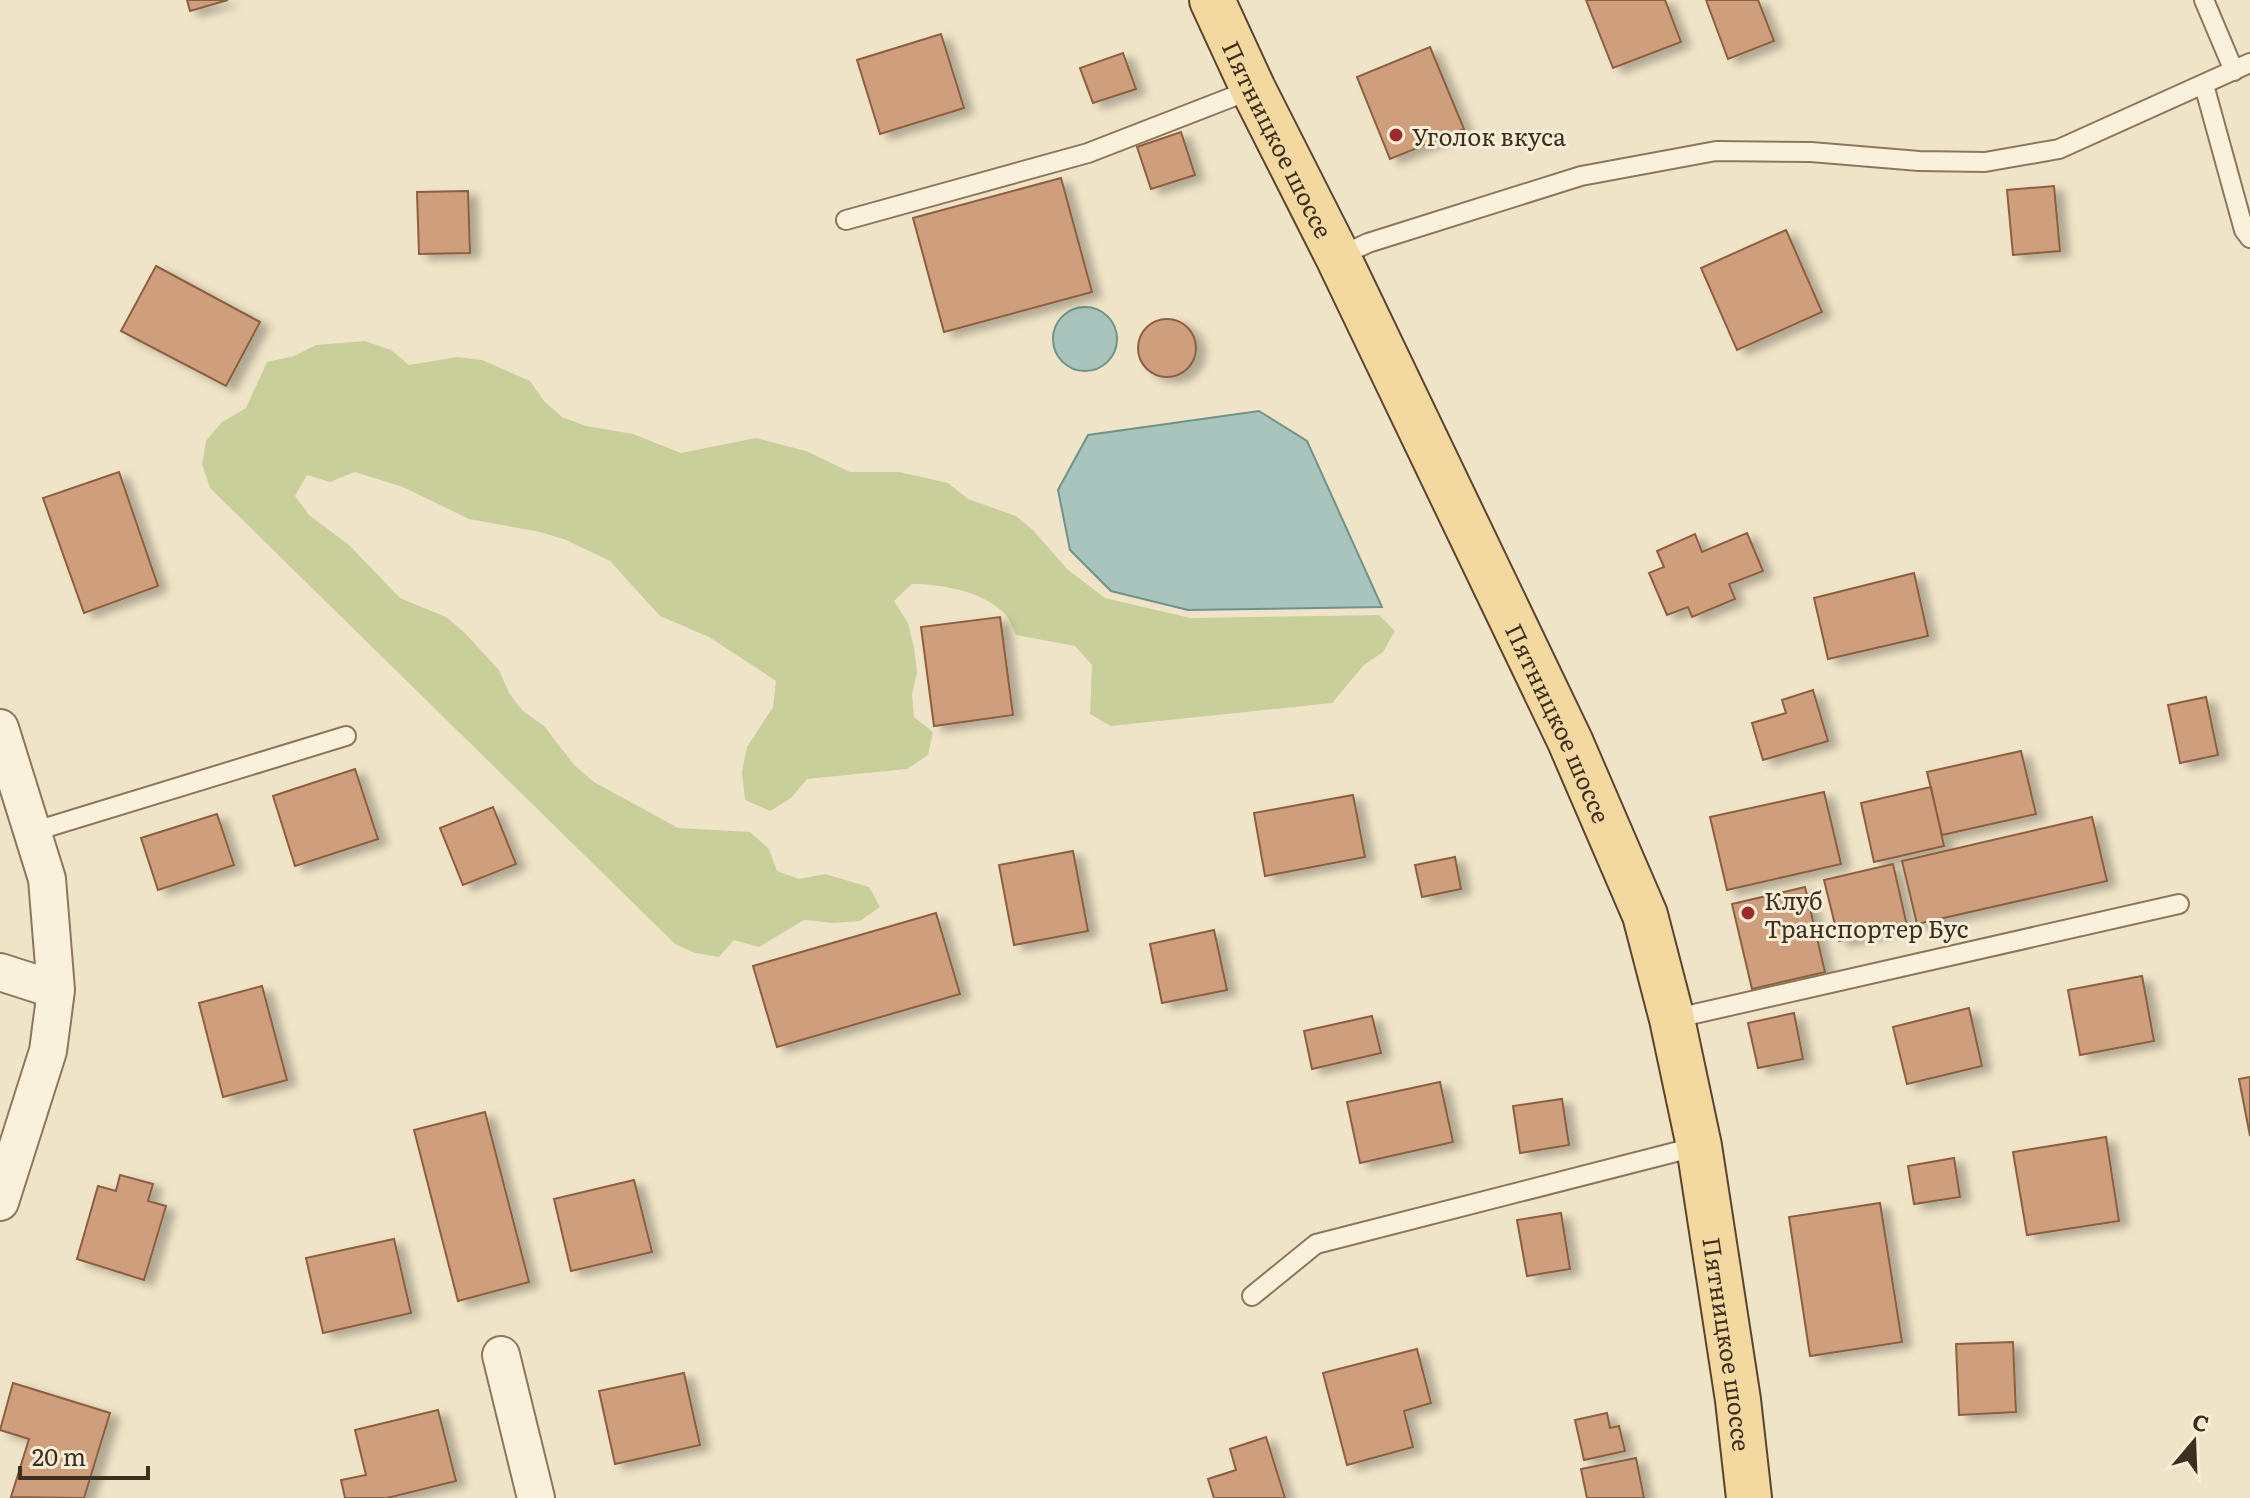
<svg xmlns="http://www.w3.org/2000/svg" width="2250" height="1498" viewBox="0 0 2250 1498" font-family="Literata,serif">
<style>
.green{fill:#c9cf9b}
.water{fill:#a9c4bc;stroke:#6f938a;stroke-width:2}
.building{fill:#cf9f7d;stroke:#8d5f41;stroke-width:2;filter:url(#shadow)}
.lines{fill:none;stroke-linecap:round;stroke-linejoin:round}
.service-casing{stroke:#8d765c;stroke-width:22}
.minor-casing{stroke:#8d765c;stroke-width:40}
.primary-casing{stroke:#5b4430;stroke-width:48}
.service{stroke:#faf1dc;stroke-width:18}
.minor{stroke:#faf1dc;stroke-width:36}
.primary{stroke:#f3d9a0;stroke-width:44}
.poi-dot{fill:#9e2a2b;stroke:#f7eed8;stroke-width:3}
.labels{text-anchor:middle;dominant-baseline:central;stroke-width:6;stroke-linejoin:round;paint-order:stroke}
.poi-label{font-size:24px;fill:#3d2e20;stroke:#f7eed8;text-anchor:start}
.street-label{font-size:24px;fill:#3d2e20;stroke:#f7eed8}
</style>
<defs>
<filter id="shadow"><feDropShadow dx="9" dy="5" stdDeviation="4" flood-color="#0004"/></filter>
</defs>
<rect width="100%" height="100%" fill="#f0e4c8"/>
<!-- green -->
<path class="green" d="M 365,341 L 391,350 L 409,365 L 457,357 L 482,360 L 530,381 L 544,401 L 562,417 L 586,426 L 633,434 L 681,453 L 756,438 L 806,451 L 850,472 L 899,472 L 948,483 L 968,499 L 1016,516 L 1034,531 L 1067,569 L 1105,598 L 1190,618 L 1379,615 L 1395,631 L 1383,652 L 1364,665 L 1332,703 L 1111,726 L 1090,714 L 1092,665 L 1075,646 L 1016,635 C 1013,628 1009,618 1004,613 C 982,591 941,584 912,584 L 894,601 L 908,623 L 914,647 L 917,672 L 912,694 L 914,717 L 933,732 L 928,755 L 907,769 L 807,779 L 791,798 L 770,811 L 745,800 L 742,772 L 747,747 L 773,707 L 776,681 L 709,637 L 660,616 L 610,561 L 566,540 L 540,532 L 469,519 L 403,487 L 355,472 L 330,482 L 307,475 L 295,496 L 309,515 L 349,545 L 400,598 L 446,617 L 464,632 L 499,670 L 509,693 L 523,711 L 544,726 L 575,766 L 594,782 L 678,828 L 750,832 L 769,849 L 777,871 L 799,879 L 825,874 L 869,887 L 880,907 L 860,921 L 833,923 L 804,920 L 759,947 L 734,940 L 719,957 L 695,953 L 675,944 L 210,488 L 202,464 L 206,441 L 222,422 L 246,408 L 267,362 L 294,356 L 316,345 Z"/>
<!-- water -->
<path class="water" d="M1053 339a32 32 0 1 1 64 0a32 32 0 1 1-64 0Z
M 1259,411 L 1307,441 L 1382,607 L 1188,610 L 1111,591 L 1070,550 L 1058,490 L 1088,435 Z"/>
<!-- building -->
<path class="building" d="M 187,0 L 228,0 L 190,11 Z
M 1586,0 L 1665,0 L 1681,42 L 1613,68 Z
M 1706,0 L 1758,0 L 1774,41 L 1728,59 Z
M 941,34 L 964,108 L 880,134 L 857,60 Z
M 1430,47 L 1464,129 L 1390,159 L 1357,77 Z
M 1123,53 L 1136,89 L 1093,103 L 1080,68 Z
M 1181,132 L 1195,175 L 1151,189 L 1137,147 Z
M 1061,178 L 1092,292 L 944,332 L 913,218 Z
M 2054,186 L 2060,251 L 2013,255 L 2007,190 Z
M 468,191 L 470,253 L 419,254 L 417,192 Z
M 1786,230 L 1822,312 L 1737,350 L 1701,268 Z
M 156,266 L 260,322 L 226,386 L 121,331 Z
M1138 348a29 29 0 1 1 58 0a29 29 0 1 1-58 0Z
M 119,472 L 158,586 L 84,613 L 43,498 Z
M 1747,533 L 1763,571 L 1729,584 L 1735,599 L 1692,617 L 1688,607 L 1667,615 L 1649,573 L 1664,567 L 1657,551 L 1695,534 L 1702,552 Z
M 1914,573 L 1928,636 L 1828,659 L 1814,598 Z
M 1000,617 L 1013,715 L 934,726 L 921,627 Z
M 1813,690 L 1828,741 L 1763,760 L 1752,723 L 1786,713 L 1782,700 Z
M 2206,697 L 2218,755 L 2180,763 L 2168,705 Z
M 2021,751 L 2036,814 L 1942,835 L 1927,772 Z
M 355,769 L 378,839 L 295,866 L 273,796 Z
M 1931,787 L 1944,846 L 1874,862 L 1861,803 Z
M 1824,792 L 1841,864 L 1727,890 L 1710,817 Z
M 1353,795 L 1365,857 L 1265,876 L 1254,813 Z
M 493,807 L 516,864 L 463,885 L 440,828 Z
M 217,814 L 234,865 L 158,890 L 141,838 Z
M 2092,817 L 2107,881 L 1917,924 L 1902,861 Z
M 1073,851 L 1088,931 L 1014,945 L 999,865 Z
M 1455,857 L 1461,889 L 1422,897 L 1415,865 Z
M 1893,864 L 1907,926 L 1839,941 L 1824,880 Z
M 1805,887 L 1825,972 L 1752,989 L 1732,904 Z
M 936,913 L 960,994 L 777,1047 L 753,966 Z
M 1214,930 L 1227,990 L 1162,1003 L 1150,944 Z
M 2142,976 L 2154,1041 L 2080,1055 L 2068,990 Z
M 262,986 L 287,1080 L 223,1097 L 199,1003 Z
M 1969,1008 L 1982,1066 L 1907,1084 L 1893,1027 Z
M 1794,1013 L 1803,1059 L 1758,1068 L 1748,1023 Z
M 1372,1016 L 1381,1053 L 1312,1069 L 1304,1031 Z
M 2250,1077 L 2250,1136 L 2239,1079 Z
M 1440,1082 L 1453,1142 L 1360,1163 L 1347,1102 Z
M 1562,1099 L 1569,1145 L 1520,1153 L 1513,1106 Z
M 485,1112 L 529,1282 L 458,1301 L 414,1130 Z
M 2106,1137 L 2119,1221 L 2027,1235 L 2013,1152 Z
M 1954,1158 L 1960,1197 L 1914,1204 L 1908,1166 Z
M 120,1175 L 153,1184 L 148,1201 L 166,1206 L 144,1280 L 77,1259 L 98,1186 L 116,1191 Z
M 634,1180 L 652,1252 L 571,1271 L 554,1199 Z
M 1880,1203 L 1902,1342 L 1810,1356 L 1789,1217 Z
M 1561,1213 L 1570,1269 L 1527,1276 L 1517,1220 Z
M 394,1239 L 411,1313 L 323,1333 L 306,1258 Z
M 2013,1342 L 2016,1412 L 1959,1415 L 1956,1344 Z
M 1417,1349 L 1431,1403 L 1404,1411 L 1413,1447 L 1347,1465 L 1323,1373 Z
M 684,1373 L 700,1445 L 615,1464 L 599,1391 Z
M 13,1383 L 110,1413 L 84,1498 L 11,1497 L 29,1439 L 0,1430 Z
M 438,1410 L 456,1481 L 387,1498 L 345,1498 L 341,1480 L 366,1475 L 355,1430 Z
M 1607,1413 L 1610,1428 L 1619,1426 L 1625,1451 L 1584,1460 L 1575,1420 Z
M 1266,1437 L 1285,1498 L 1214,1498 L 1208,1479 L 1236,1470 L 1230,1449 Z
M 1636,1458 L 1644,1498 L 1587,1498 L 1581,1469 Z"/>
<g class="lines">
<defs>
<path id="service" d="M 2204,0 L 2234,71
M 2204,85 L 2244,230 L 2250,238
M 846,220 L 1088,153 L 1253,89
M 1338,257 L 1368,243 L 1581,176 L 1716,151 L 1811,152 L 1919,161 L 1985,162 L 2059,149 L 2250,63
M 32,832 L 346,736
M 1672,1019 L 2179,904
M 1252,1296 L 1316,1244 L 1699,1146"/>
<path id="minor" d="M 0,728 L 47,879 L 56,990 L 48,1051 L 0,1202
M 0,972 L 56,990
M 501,1355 L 536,1498"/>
<g id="primary">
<path id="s1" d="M 1212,0 L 1253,89 L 1338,257 L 1570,741 L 1645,915 L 1672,1019 L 1699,1146 L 1738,1400 L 1749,1498"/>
</g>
</defs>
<!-- service casing -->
<use href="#service" class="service-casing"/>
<!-- minor casing -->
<use href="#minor" class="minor-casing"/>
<!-- primary casing -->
<use href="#primary" class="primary-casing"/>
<!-- service -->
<use href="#service" class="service"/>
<!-- minor -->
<use href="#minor" class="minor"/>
<!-- primary -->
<use href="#primary" class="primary"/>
</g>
<!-- markers -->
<g class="poi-dot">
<circle cx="1396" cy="135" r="8"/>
<circle cx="1748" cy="913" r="8"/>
</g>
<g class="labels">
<!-- poi labels -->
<g class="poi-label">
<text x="1412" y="135">Уголок вкуса</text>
<text x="1764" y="899">Клуб<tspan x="1764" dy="28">Транспортер Бус</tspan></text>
</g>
<!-- street labels -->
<g class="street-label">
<text stroke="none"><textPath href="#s1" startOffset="154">Пятницкое шоссе</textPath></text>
<text stroke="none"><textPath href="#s1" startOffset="802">Пятницкое шоссе</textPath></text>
<text stroke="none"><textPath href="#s1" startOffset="1450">Пятницкое шоссе</textPath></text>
</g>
</g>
<!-- north arrow -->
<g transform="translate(2194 1442) rotate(19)" stroke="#f7eed8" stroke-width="6" paint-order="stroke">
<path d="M0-6L14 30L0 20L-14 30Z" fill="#3d2e20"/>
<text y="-12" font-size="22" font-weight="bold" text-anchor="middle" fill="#3d2e20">С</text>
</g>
<!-- scale -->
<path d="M20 1466v12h128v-12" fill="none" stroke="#3d2e20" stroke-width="4"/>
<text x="32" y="1466" font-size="24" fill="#3d2e20" stroke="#f7eed8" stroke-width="6" paint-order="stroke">20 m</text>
</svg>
